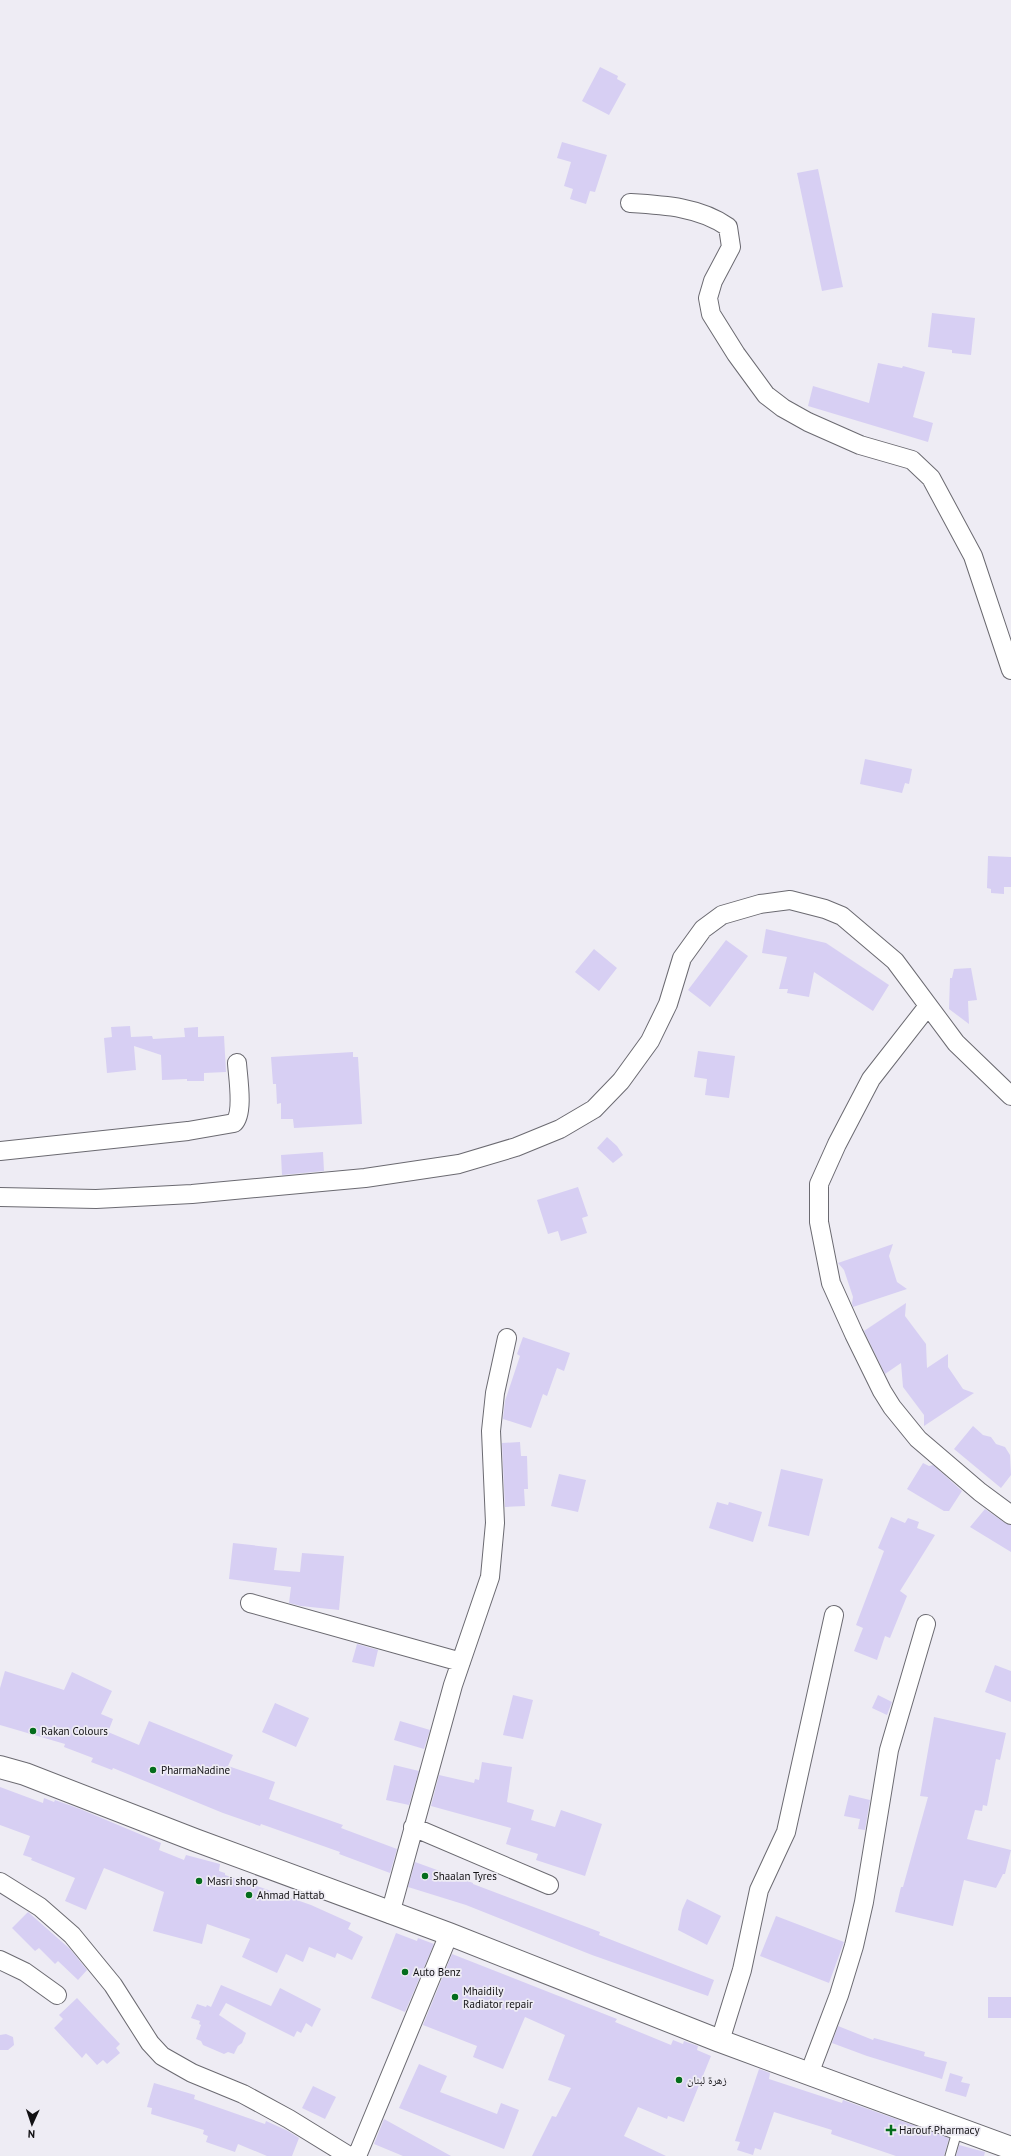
<svg xmlns="http://www.w3.org/2000/svg" width="1011" height="2156" viewBox="0 0 1011 2156" font-family="'PT Sans','Noto Naskh Arabic',sans-serif">
<style>
.building{fill:#d7cff3}
.lines{fill:none;stroke-linecap:round;stroke-linejoin:round}
.lane-casing{stroke:#6b6a71;stroke-width:11}
.street-casing{stroke:#6b6a71;stroke-width:20}
.primary-casing{stroke:#6b6a71;stroke-width:24}
.lane{stroke:#fff;stroke-width:9}
.street{stroke:#fff;stroke-width:18}
.primary{stroke:#fff;stroke-width:22}
.poi-dot{fill:#046d1c;stroke:#eeecf4;stroke-width:1.5}
.labels{text-anchor:middle;dominant-baseline:central;stroke-width:3.5;stroke-linejoin:round;paint-order:stroke}
.poi-label{font-size:11px;fill:#121114;stroke:#eeecf4;text-anchor:start}
</style>
<rect width="100%" height="100%" fill="#eeecf4"/>
<!-- building -->
<path class="building" d="M 600,67 L 618,76 L 617,79 L 626,84 L 609,115 L 582,101 Z
M 562,142 L 607,155 L 595,192 L 590,191 L 586,204 L 570,199 L 573,189 L 564,186 L 571,162 L 557,158 Z
M 818,169 L 843,287 L 822,291 L 797,173 Z
M 932,313 L 975,318 L 971,355 L 952,353 L 952,350 L 928,347 Z
M 878,363 L 902,368 L 903,366 L 925,372 L 913,417 L 933,423 L 928,442 L 808,406 L 813,386 L 869,403 Z
M 865,759 L 912,769 L 909,784 L 905,783 L 902,793 L 860,784 Z
M 988,856 L 1011,857 L 1011,887 L 1004,887 L 1004,894 L 991,893 L 991,889 L 987,888 Z
M 766,929 L 826,943 L 889,985 L 873,1011 L 814,972 L 809,997 L 787,993 L 788,989 L 779,989 L 787,957 L 762,953 Z
M 726,940 L 748,956 L 710,1007 L 688,990 Z
M 594,949 L 617,968 L 599,991 L 575,972 Z
M 971,968 L 977,1000 L 968,1001 L 969,1024 L 949,1009 L 950,978 L 952,978 L 954,969 Z
M 130,1026 L 131,1037 L 152,1036 L 153,1039 L 185,1037 L 184,1028 L 198,1027 L 198,1037 L 224,1036 L 226,1072 L 204,1073 L 204,1081 L 187,1081 L 187,1079 L 162,1080 L 161,1055 L 134,1046 L 136,1070 L 107,1073 L 104,1038 L 112,1037 L 111,1027 Z
M 698,1051 L 735,1056 L 729,1098 L 705,1095 L 707,1079 L 694,1077 Z
M 353,1052 L 353,1057 L 358,1057 L 362,1124 L 294,1128 L 293,1119 L 281,1119 L 281,1103 L 277,1104 L 276,1084 L 273,1084 L 271,1057 Z
M 607,1137 L 617,1146 L 623,1155 L 613,1163 L 597,1148 Z
M 323,1152 L 324,1171 L 282,1175 L 281,1155 Z
M 578,1187 L 588,1216 L 582,1218 L 587,1233 L 561,1241 L 558,1231 L 548,1234 L 537,1200 Z
M 893,1244 L 889,1256 L 897,1282 L 907,1289 L 853,1307 L 852,1303 L 853,1297 L 844,1270 L 838,1263 Z
M 906,1303 L 905,1316 L 926,1344 L 927,1368 L 948,1354 L 948,1367 L 963,1389 L 974,1393 L 924,1426 L 924,1415 L 903,1387 L 901,1363 L 885,1374 L 864,1331 Z
M 523,1337 L 570,1353 L 564,1371 L 557,1368 L 547,1396 L 543,1394 L 531,1428 L 503,1419 L 505,1401 L 520,1356 L 517,1354 Z
M 973,1426 L 983,1435 L 991,1437 L 996,1444 L 1005,1447 L 1010,1455 L 1011,1475 L 1001,1488 L 954,1449 Z
M 520,1442 L 521,1456 L 527,1456 L 528,1489 L 524,1489 L 525,1506 L 505,1507 L 502,1443 Z
M 923,1463 L 929,1466 L 933,1465 L 962,1491 L 949,1511 L 944,1511 L 907,1489 Z
M 781,1469 L 823,1479 L 809,1536 L 768,1526 Z
M 559,1474 L 586,1480 L 578,1512 L 551,1506 Z
M 717,1502 L 728,1505 L 729,1502 L 762,1512 L 753,1542 L 709,1528 Z
M 985,1509 L 1005,1523 L 1011,1525 L 1011,1552 L 970,1527 Z
M 891,1517 L 905,1523 L 908,1518 L 919,1522 L 917,1528 L 935,1535 L 900,1591 L 907,1596 L 890,1638 L 885,1636 L 877,1660 L 854,1651 L 863,1628 L 856,1625 L 884,1551 L 878,1548 Z
M 233,1543 L 277,1548 L 274,1570 L 300,1572 L 302,1553 L 344,1556 L 339,1610 L 301,1606 L 289,1603 L 291,1587 L 229,1579 Z
M 357,1644 L 378,1650 L 374,1667 L 352,1662 Z
M 995,1665 L 1011,1671 L 1011,1702 L 985,1692 Z
M 5,1671 L 64,1690 L 72,1672 L 112,1691 L 101,1714 L 113,1719 L 108,1732 L 139,1745 L 149,1721 L 233,1755 L 228,1766 L 275,1782 L 269,1799 L 343,1825 L 341,1828 L 397,1849 L 390,1873 L 339,1854 L 340,1852 L 261,1824 L 260,1826 L 223,1813 L 113,1768 L 112,1770 L 91,1762 L 93,1758 L 64,1747 L 65,1744 L 0,1725 L 0,1688 Z
M 513,1695 L 533,1700 L 523,1739 L 503,1735 Z
M 878,1695 L 892,1702 L 887,1715 L 872,1708 Z
M 275,1703 L 309,1718 L 296,1747 L 262,1732 Z
M 934,1717 L 1006,1733 L 1000,1760 L 996,1759 L 987,1806 L 983,1805 L 982,1811 L 975,1810 L 967,1839 L 1011,1850 L 1005,1874 L 1003,1874 L 996,1888 L 964,1880 L 953,1926 L 895,1912 L 901,1887 L 903,1887 L 928,1797 L 920,1796 Z
M 400,1721 L 430,1730 L 424,1749 L 394,1740 Z
M 482,1762 L 512,1767 L 507,1802 L 534,1810 L 531,1820 L 555,1827 L 561,1810 L 602,1824 L 585,1876 L 536,1860 L 538,1854 L 506,1844 L 511,1828 L 431,1806 L 439,1775 L 474,1783 L 475,1779 L 479,1780 Z
M 394,1765 L 419,1771 L 409,1805 L 386,1800 Z
M 0,1787 L 43,1803 L 44,1798 L 54,1802 L 55,1800 L 80,1809 L 161,1843 L 159,1850 L 184,1860 L 186,1855 L 220,1864 L 219,1871 L 225,1873 L 225,1875 L 311,1905 L 351,1923 L 348,1929 L 363,1937 L 352,1960 L 337,1953 L 335,1958 L 309,1947 L 303,1962 L 286,1954 L 277,1973 L 242,1957 L 250,1939 L 207,1924 L 202,1944 L 153,1931 L 164,1892 L 104,1868 L 86,1910 L 65,1901 L 75,1878 L 31,1860 L 32,1858 L 23,1855 L 30,1836 L 0,1825 Z
M 849,1795 L 870,1800 L 865,1830 L 858,1829 L 860,1819 L 844,1816 Z
M 415,1862 L 473,1883 L 473,1884 L 600,1932 L 599,1935 L 714,1980 L 708,1996 L 592,1955 L 466,1905 L 408,1887 Z
M 687,1899 L 721,1916 L 707,1945 L 678,1930 L 682,1910 Z
M 28,1912 L 70,1949 L 87,1970 L 78,1980 L 58,1961 L 55,1964 L 39,1948 L 35,1951 L 12,1928 Z
M 776,1916 L 844,1942 L 829,1983 L 760,1956 Z
M 396,1933 L 417,1941 L 418,1938 L 434,1944 L 405,2012 L 371,1998 Z
M 452,1954 L 617,2019 L 615,2022 L 671,2045 L 673,2040 L 683,2044 L 684,2041 L 698,2046 L 697,2050 L 711,2056 L 684,2122 L 668,2116 L 667,2119 L 638,2107 L 624,2136 L 666,2156 L 532,2156 L 552,2116 L 556,2117 L 571,2088 L 548,2080 L 565,2035 L 525,2017 L 503,2069 L 473,2057 L 477,2046 L 423,2025 Z
M 221,1985 L 271,2006 L 280,1988 L 321,2009 L 312,2027 L 306,2023 L 301,2033 L 297,2031 L 294,2037 L 226,2003 L 219,2015 L 246,2033 L 242,2043 L 238,2046 L 234,2054 L 228,2052 L 224,2054 L 203,2045 L 201,2041 L 196,2039 L 201,2025 L 199,2024 L 200,2021 L 191,2018 L 197,2004 L 206,2007 L 207,2005 L 211,2007 Z
M 988,1997 L 1011,1997 L 1011,2018 L 988,2018 Z
M 77,1998 L 120,2044 L 116,2048 L 120,2053 L 107,2064 L 103,2060 L 97,2065 L 86,2053 L 82,2058 L 54,2028 L 63,2019 L 59,2015 Z
M 838,2026 L 873,2040 L 874,2038 L 925,2052 L 924,2056 L 947,2062 L 942,2079 L 867,2056 L 832,2043 Z
M 6,2034 L 13,2037 L 14,2045 L 8,2050 L 0,2050 L 0,2035 Z
M 419,2064 L 447,2076 L 440,2092 L 497,2114 L 501,2103 L 519,2110 L 504,2149 L 399,2108 Z
M 759,2069 L 770,2073 L 769,2079 L 842,2103 L 843,2100 L 949,2138 L 944,2156 L 896,2156 L 831,2134 L 832,2130 L 774,2112 L 761,2150 L 755,2148 L 753,2155 L 737,2150 L 740,2142 L 735,2141 Z
M 950,2073 L 963,2077 L 961,2082 L 970,2084 L 966,2097 L 945,2091 Z
M 154,2083 L 195,2095 L 194,2099 L 265,2124 L 266,2121 L 288,2131 L 299,2138 L 292,2156 L 267,2156 L 238,2144 L 235,2152 L 206,2142 L 208,2136 L 203,2134 L 204,2130 L 151,2114 L 152,2108 L 147,2107 Z
M 313,2086 L 336,2097 L 325,2119 L 302,2108 Z
M 384,2119 L 451,2156 L 403,2156 L 374,2144 Z
M 959,2145 L 985,2152 L 984,2156 L 956,2156 Z"/>
<g class="lines">
<defs>
<path id="lane" d="M 950,2156 L 958,2128"/>
<path id="street" d="M 630,203 C 664,205 700,207 728,227 L 731,247 L 713,281 L 708,298 L 711,314 L 736,354 L 766,395 L 783,408 L 808,422 L 860,445 L 912,460 L 931,478 L 973,556 L 1011,670
M 928,1006 L 871,1079 L 837,1144 L 819,1184 L 819,1222 L 831,1283 L 854,1334 L 882,1391 L 892,1407 L 918,1439 L 980,1492 L 1011,1515
M 0,1151 L 188,1131 L 234,1123 C 244,1113 238,1078 237,1063
M 0,1197 L 96,1199 L 192,1194 L 365,1178 L 459,1164 L 516,1147 L 560,1129 L 594,1109 L 621,1081 L 650,1041 L 668,1004 L 682,958 L 703,929 L 722,915 L 760,904 L 790,900 L 825,909 L 842,916 L 895,961 L 956,1043 L 1011,1096
M 250,1603 L 461,1662
M 413,1827 L 549,1885
M 0,1882 L 40,1907 L 72,1935 L 113,1985 L 150,2043 L 162,2056 L 192,2073 L 243,2094 L 289,2119 L 349,2156
M 390,1914 L 453,1685 L 490,1577 L 495,1523 L 491,1431 L 495,1393 L 507,1338
M 0,1960 L 25,1972 L 57,1995
M 720,2041 L 742,1970 L 759,1890 L 786,1832 L 834,1615
M 809,2074 L 839,1995 L 854,1946 L 864,1902 L 889,1750 L 926,1624
M 357,2156 L 449,1934"/>
<path id="primary" d="M 0,1767 L 25,1774 L 195,1840 L 449,1934 L 720,2041 L 1011,2148"/>
</defs>
<!-- lane casing -->
<use href="#lane" class="lane-casing"/>
<!-- street casing -->
<use href="#street" class="street-casing"/>
<!-- primary casing -->
<use href="#primary" class="primary-casing"/>
<!-- lane -->
<use href="#lane" class="lane"/>
<!-- street -->
<use href="#street" class="street"/>
<!-- primary -->
<use href="#primary" class="primary"/>
</g>
<!-- markers -->
<g class="poi-dot">
<circle cx="33" cy="1731" r="4"/>
<circle cx="153" cy="1770" r="4"/>
<circle cx="425" cy="1876" r="4"/>
<circle cx="199" cy="1881" r="4"/>
<circle cx="249" cy="1895" r="4"/>
<circle cx="405" cy="1972" r="4"/>
<circle cx="455" cy="1997" r="4"/>
<circle cx="679" cy="2080" r="4"/>
<path d="M889 2124h4v4h4v4h-4v4h-4v-4h-4v-4h4z"/>
</g>
<g class="labels">
<!-- poi labels -->
<g class="poi-label">
<text x="41" y="1731">Rakan Colours</text>
<text x="161" y="1770">PharmaNadine</text>
<text x="433" y="1876">Shaalan Tyres</text>
<text x="207" y="1881">Masri shop</text>
<text x="257" y="1895">Ahmad Hattab</text>
<text x="413" y="1972">Auto Benz</text>
<text x="463" y="1991">Mhaidily<tspan x="463" dy="13">Radiator repair</tspan></text>
<text x="687" y="2080">زهرة لبنان</text>
<text x="899" y="2130">Harouf Pharmacy</text>
</g>
</g>
<!-- north arrow -->
<g transform="translate(32 2124) rotate(183)" stroke="#eeecf4" stroke-width="3" paint-order="stroke">
<path d="M0-3L7 15L0 10L-7 15Z" fill="#121114"/>
<text y="-6" font-size="11" font-weight="bold" text-anchor="middle" fill="#121114">N</text>
</g>
</svg>
